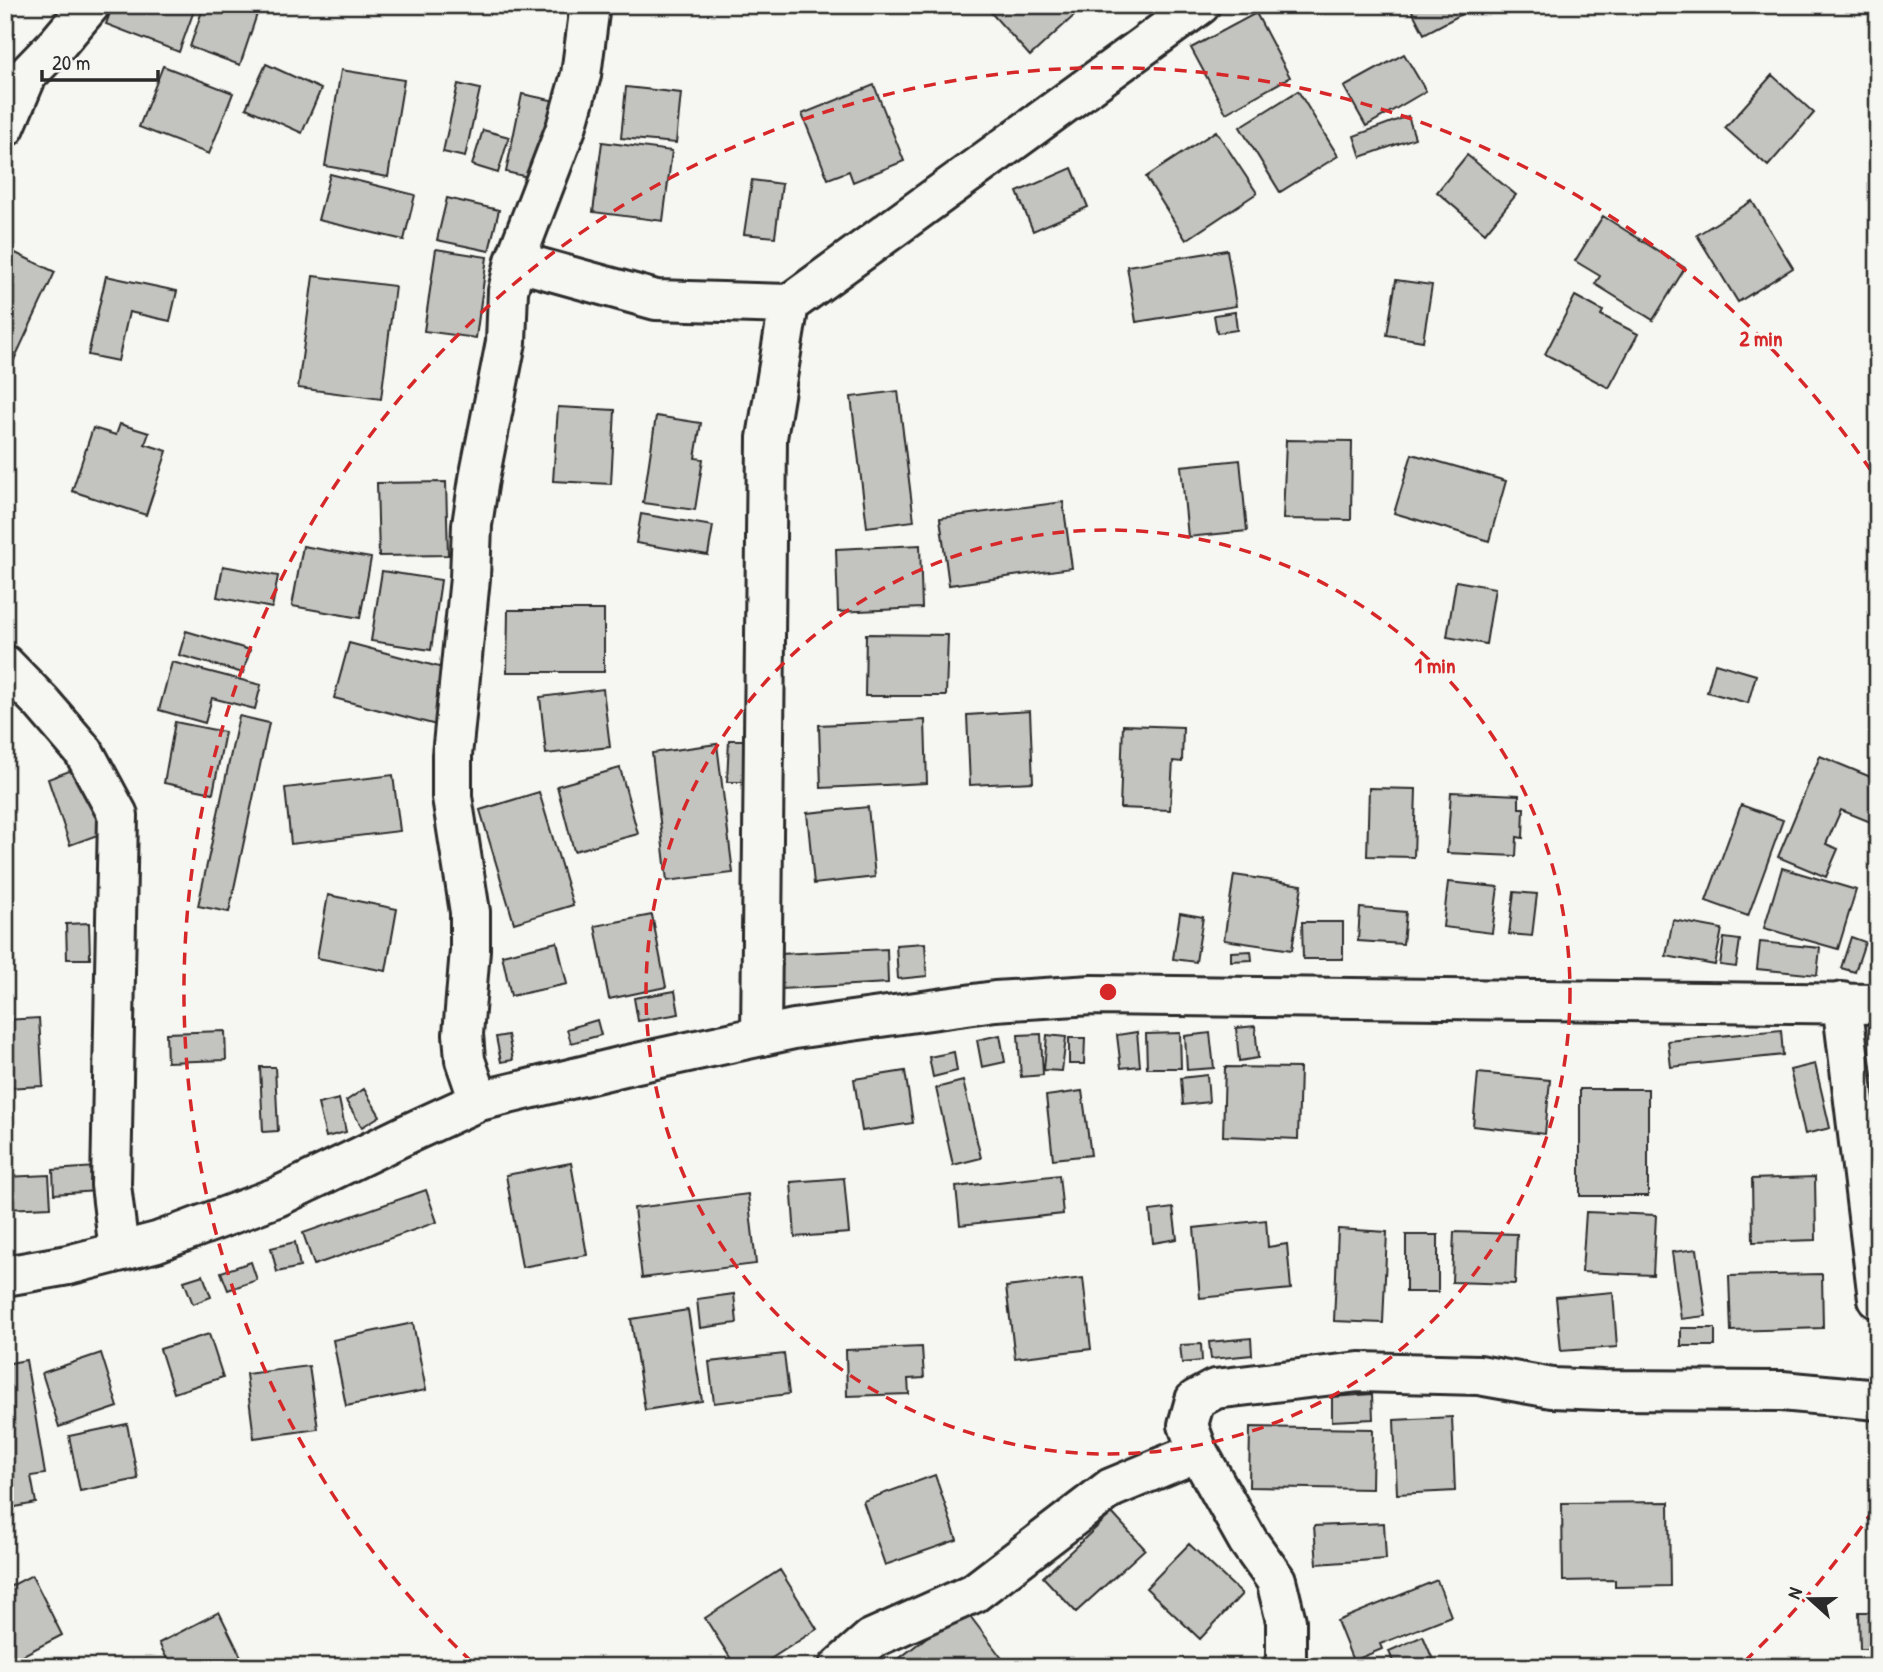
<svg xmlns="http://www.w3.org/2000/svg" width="1883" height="1672" viewBox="0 0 1883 1672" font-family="'Patrick Hand',sans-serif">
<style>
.building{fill:#c3c3c0;stroke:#2b2b2b;stroke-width:2}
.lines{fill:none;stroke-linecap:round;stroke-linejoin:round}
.street-casing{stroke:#2b2b2b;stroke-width:44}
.secondary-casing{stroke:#2b2b2b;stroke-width:44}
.street{stroke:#f6f6f2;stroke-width:38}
.secondary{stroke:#f6f6f2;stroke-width:38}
.ring{fill:none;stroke:#d62828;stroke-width:3.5;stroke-dasharray:12 9}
.centre{fill:#d62828;stroke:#f6f6f2;stroke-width:3.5}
.ring-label{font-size:21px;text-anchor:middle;font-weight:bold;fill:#d62828;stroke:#f6f6f2;stroke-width:6;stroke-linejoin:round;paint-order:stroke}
</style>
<rect width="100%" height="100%" fill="#f6f6f2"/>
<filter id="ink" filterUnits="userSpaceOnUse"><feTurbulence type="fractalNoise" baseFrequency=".0143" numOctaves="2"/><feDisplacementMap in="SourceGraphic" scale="14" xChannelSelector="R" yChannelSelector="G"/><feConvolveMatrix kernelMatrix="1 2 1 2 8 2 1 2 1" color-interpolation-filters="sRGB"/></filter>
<g filter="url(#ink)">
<!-- building -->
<path class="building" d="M 113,5 L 196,5 L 179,52 L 106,24 Z
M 204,5 L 260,5 L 240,65 L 190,47 Z
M 984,5 L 1068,5 L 1076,14 L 1030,56 Z
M 1409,5 L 1479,5 L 1424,34 Z
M 1256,13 L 1290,77 L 1226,113 L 1191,48 Z
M 1404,54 L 1426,91 L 1366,126 L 1344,87 Z
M 266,64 L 321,89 L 302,133 L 246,108 Z
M 163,66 L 233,93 L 209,154 L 139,127 Z
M 341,70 L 404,80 L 388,177 L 325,166 Z
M 1772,75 L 1814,113 L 1768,166 L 1725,128 Z
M 458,84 L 480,89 L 465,157 L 443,152 Z
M 874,85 L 904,161 L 853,182 L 849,171 L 828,179 L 802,114 Z
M 626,87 L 681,93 L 676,143 L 621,138 Z
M 1298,91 L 1338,156 L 1280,192 L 1240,127 Z
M 522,94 L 556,101 L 541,180 L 506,172 Z
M 1408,116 L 1415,138 L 1361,157 L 1354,136 Z
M 483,130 L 509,137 L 498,173 L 472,165 Z
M 1216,131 L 1257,193 L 1186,240 L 1146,177 Z
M 602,142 L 672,151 L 663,221 L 593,212 Z
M 1467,155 L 1516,195 L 1485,233 L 1437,192 Z
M 1072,168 L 1088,207 L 1033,231 L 1017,192 Z
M 330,174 L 415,195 L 404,240 L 318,220 Z
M 752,180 L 782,184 L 775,237 L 744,234 Z
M 447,198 L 499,210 L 489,251 L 437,240 Z
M 1752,201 L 1793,268 L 1738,302 L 1697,235 Z
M 1603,216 L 1685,268 L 1653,320 L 1595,284 L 1600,276 L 1575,261 Z
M 5,248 L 55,272 L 13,362 L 5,358 Z
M 436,249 L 487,257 L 476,338 L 424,331 Z
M 1227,250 L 1236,306 L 1136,322 L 1127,266 Z
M 106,276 L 177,291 L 170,321 L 129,312 L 118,361 L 88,355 Z
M 313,276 L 395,286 L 381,399 L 298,388 Z
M 1396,280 L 1432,285 L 1423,341 L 1387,335 Z
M 1575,296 L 1603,311 L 1601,315 L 1638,334 L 1609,388 L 1545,354 Z
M 1235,312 L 1237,330 L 1217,333 L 1214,315 Z
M 898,391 L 914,521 L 867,527 L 851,397 Z
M 558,407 L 615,410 L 611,484 L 553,481 Z
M 656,416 L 701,423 L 695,458 L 703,459 L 695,510 L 643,503 Z
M 120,424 L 149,433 L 145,444 L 167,451 L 146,515 L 72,491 L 93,428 L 116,435 Z
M 1286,440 L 1352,441 L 1351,520 L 1283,519 Z
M 1412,454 L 1506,481 L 1489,541 L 1394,513 Z
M 1240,460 L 1247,531 L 1188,537 L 1181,466 Z
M 446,482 L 448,555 L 379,556 L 377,483 Z
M 1063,502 L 1072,568 L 949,585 L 940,518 Z
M 641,514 L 713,526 L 708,555 L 636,543 Z
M 920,545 L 922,608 L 838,612 L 836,549 Z
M 303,546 L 371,558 L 360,618 L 292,606 Z
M 223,566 L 278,576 L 272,608 L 217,597 Z
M 382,571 L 441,580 L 431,650 L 371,641 Z
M 1456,581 L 1495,588 L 1486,644 L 1447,637 Z
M 508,610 L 604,610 L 604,672 L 507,672 Z
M 186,631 L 250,650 L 243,673 L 179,655 Z
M 866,634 L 948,635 L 946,696 L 865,696 Z
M 349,643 L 454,671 L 440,726 L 334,698 Z
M 172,662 L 261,685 L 255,709 L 212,698 L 205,723 L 159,710 Z
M 1715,663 L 1756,675 L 1748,703 L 1707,692 Z
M 603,689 L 610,747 L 546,754 L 540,697 Z
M 1030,711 L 1033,782 L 970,785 L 967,715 Z
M 239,716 L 269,723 L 229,912 L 198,906 Z
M 925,720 L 927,783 L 821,788 L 819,725 Z
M 175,722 L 225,732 L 213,793 L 164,783 Z
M 1123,725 L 1183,727 L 1182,762 L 1173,761 L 1170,810 L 1120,808 Z
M 729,740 L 746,740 L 745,782 L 727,782 Z
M 717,744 L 733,873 L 667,881 L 652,753 Z
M 1820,756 L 1878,780 L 1878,825 L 1841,810 L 1826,844 L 1838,849 L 1826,877 L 1778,857 Z
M 80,767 L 103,833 L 70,845 L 48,779 Z
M 620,768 L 638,834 L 574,851 L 557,786 Z
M 393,775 L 400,831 L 291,844 L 285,788 Z
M 1369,788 L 1416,789 L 1414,857 L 1367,856 Z
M 539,792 L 573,905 L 514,923 L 480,810 Z
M 1451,792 L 1519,795 L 1519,808 L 1524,808 L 1523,838 L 1517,837 L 1516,856 L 1447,853 Z
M 1741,805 L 1783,820 L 1748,916 L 1706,901 Z
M 868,807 L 875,877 L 814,884 L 807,813 Z
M 1782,868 L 1856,890 L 1838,949 L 1764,928 Z
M 1234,875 L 1302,885 L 1292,950 L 1224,940 Z
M 1448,882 L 1498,887 L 1492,933 L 1443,927 Z
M 1514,892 L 1537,894 L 1532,936 L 1509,934 Z
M 328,895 L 397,909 L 386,971 L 317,958 Z
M 1360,908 L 1406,912 L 1403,944 L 1358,941 Z
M 1180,913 L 1203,917 L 1196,962 L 1173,959 Z
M 652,915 L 666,987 L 609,999 L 595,926 Z
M 1673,920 L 1722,929 L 1715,965 L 1666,956 Z
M 1302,922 L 1343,922 L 1343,959 L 1303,959 Z
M 89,923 L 90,959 L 67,959 L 66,924 Z
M 1851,937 L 1865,942 L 1855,972 L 1841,968 Z
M 1724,938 L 1740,940 L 1736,967 L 1720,965 Z
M 557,942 L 567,984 L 511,996 L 502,955 Z
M 1760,942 L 1820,948 L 1817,975 L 1757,969 Z
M 925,943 L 927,976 L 898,979 L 896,945 Z
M 887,949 L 888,983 L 781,989 L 779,954 Z
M 1251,951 L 1252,960 L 1231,961 L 1231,952 Z
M 675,991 L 679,1014 L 638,1021 L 634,998 Z
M 39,1018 L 43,1086 L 5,1088 L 5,1020 Z
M 597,1020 L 601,1035 L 571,1043 L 567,1029 Z
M 1255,1026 L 1258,1058 L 1239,1061 L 1236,1028 Z
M 1781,1030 L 1783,1055 L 1671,1067 L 1668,1041 Z
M 225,1031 L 226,1060 L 167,1062 L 166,1033 Z
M 1137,1032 L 1140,1066 L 1121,1068 L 1117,1035 Z
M 1180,1033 L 1181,1068 L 1147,1068 L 1146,1034 Z
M 1210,1033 L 1214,1068 L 1187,1070 L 1185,1036 Z
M 1041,1034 L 1043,1075 L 1021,1077 L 1018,1035 Z
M 508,1035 L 513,1060 L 501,1062 L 496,1037 Z
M 1000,1035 L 1005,1062 L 982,1067 L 977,1040 Z
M 1047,1035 L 1066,1037 L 1062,1071 L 1044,1070 Z
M 1069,1038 L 1085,1038 L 1084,1064 L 1069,1064 Z
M 954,1052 L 957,1071 L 933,1077 L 929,1057 Z
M 1815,1064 L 1830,1128 L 1805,1134 L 1790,1070 Z
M 260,1067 L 275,1067 L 278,1131 L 263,1132 Z
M 1225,1067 L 1300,1068 L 1298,1139 L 1223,1136 Z
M 905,1071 L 913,1123 L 862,1131 L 854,1079 Z
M 1478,1073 L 1550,1080 L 1545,1134 L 1473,1126 Z
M 1207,1075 L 1209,1102 L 1183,1105 L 1181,1078 Z
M 963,1081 L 981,1158 L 953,1165 L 936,1088 Z
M 364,1089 L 380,1116 L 362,1127 L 346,1101 Z
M 1580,1089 L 1648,1089 L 1648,1196 L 1580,1196 Z
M 1082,1091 L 1091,1155 L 1053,1159 L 1046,1096 Z
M 339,1099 L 346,1132 L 326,1137 L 318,1104 Z
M 571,1163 L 587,1255 L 522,1267 L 506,1175 Z
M 96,1167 L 97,1191 L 54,1194 L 53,1170 Z
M 49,1175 L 51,1207 L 5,1209 L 5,1177 Z
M 1059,1175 L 1063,1214 L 960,1225 L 956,1187 Z
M 1815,1177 L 1816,1240 L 1753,1242 L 1752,1179 Z
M 844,1178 L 849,1233 L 795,1237 L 791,1182 Z
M 426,1190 L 437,1222 L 314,1265 L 303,1233 Z
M 748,1194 L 756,1264 L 642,1278 L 634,1208 Z
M 1173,1208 L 1177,1239 L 1153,1243 L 1150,1211 Z
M 1586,1212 L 1656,1215 L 1653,1275 L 1582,1272 Z
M 1266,1220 L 1268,1247 L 1287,1244 L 1291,1289 L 1200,1298 L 1194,1228 Z
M 1338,1229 L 1387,1232 L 1383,1323 L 1334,1321 Z
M 1454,1232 L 1517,1234 L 1515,1284 L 1452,1282 Z
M 1406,1235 L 1438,1235 L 1438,1292 L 1406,1292 Z
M 295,1242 L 300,1267 L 277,1272 L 271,1248 Z
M 1697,1249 L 1706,1316 L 1681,1319 L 1672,1252 Z
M 251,1262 L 257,1280 L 228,1290 L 221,1272 Z
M 1822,1274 L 1823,1328 L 1731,1331 L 1729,1276 Z
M 203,1275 L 211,1297 L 193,1304 L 184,1281 Z
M 1083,1278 L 1091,1349 L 1015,1358 L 1006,1287 Z
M 1613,1292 L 1617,1347 L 1561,1351 L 1556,1297 Z
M 734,1294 L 737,1323 L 700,1328 L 697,1299 Z
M 688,1310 L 702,1401 L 645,1410 L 631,1319 Z
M 413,1323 L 426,1390 L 346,1406 L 333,1340 Z
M 1681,1328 L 1715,1328 L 1715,1346 L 1681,1346 Z
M 209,1334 L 223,1377 L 174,1393 L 160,1349 Z
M 1251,1338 L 1252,1355 L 1211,1359 L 1209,1342 Z
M 1201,1344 L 1202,1361 L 1182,1363 L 1180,1345 Z
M 922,1347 L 924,1378 L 908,1379 L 909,1394 L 847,1396 L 846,1350 Z
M 101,1353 L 118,1407 L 59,1427 L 42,1373 Z
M 784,1354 L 789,1394 L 714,1403 L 709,1362 Z
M 26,1360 L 45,1474 L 31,1476 L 36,1503 L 5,1509 L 5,1364 Z
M 309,1366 L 318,1429 L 254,1438 L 246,1374 Z
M 1372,1394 L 1373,1419 L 1332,1421 L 1332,1397 Z
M 1452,1417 L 1455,1491 L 1397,1494 L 1394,1420 Z
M 127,1424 L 138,1479 L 80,1491 L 69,1436 Z
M 1250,1427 L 1373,1429 L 1372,1489 L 1249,1487 Z
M 935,1475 L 957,1540 L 885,1565 L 863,1501 Z
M 1669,1502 L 1670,1586 L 1615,1587 L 1615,1580 L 1563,1581 L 1562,1503 Z
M 1112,1513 L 1145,1549 L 1076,1612 L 1043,1577 Z
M 1384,1523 L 1386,1559 L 1317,1564 L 1314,1526 Z
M 1189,1544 L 1242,1594 L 1200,1639 L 1146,1588 Z
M 780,1570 L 817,1629 L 758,1667 L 736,1667 L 705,1618 Z
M 32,1575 L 62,1635 L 8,1663 L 5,1657 L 5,1589 Z
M 1437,1580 L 1451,1616 L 1380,1644 L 1382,1649 L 1353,1661 L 1337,1621 Z
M 964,1608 L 1004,1661 L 997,1667 L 900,1667 L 896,1661 Z
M 219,1612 L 246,1667 L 171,1667 L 159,1643 Z
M 1859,1612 L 1878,1612 L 1878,1649 L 1860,1649 Z
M 1423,1636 L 1436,1667 L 1395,1667 L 1389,1651 Z"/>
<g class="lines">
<defs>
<path id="street" d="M 5,127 L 27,75 L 58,43 L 90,5
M 515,261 L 656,300 L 789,304 L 1200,5
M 5,665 L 42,703 L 84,752 L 118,815 L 111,1185 L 119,1251
M 1842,1002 L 1878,1299
M 761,1036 L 767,438 L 789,304
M 479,1101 L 465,1060 L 463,1034 L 470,950 L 470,912 L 452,797 L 452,755 L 470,578 L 472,525 L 479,479 L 506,342 L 508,291 L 515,261 L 566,128 L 581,75 L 590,5
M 839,1667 L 871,1639 L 974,1593 L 1111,1488 L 1198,1452
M 1283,1667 L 1286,1660 L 1286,1621 L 1276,1580 L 1248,1541 L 1198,1452 L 1188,1425 L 1195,1400 L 1215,1389 L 1359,1372 L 1479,1375 L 1552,1388 L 1603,1390 L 1782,1391 L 1878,1400"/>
<path id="secondary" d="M 5,1276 L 68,1265 L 157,1242 L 277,1197 L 407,1134 L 479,1101 L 628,1065 L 794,1029 L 995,1001 L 1092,995 L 1878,1004"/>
</defs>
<!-- street casing -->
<use href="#street" class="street-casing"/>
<!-- secondary casing -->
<use href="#secondary" class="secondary-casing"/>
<!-- street -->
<use href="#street" class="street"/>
<!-- secondary -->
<use href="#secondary" class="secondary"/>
</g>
</g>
<!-- distance rings -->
<g class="ring">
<circle cx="1108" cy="992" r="462"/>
<path d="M1874 1509A924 924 0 0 1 1744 1662M472 1662A924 924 0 1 1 1874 475"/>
</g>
<circle cx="1108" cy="992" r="10" class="centre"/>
<g class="ring-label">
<text x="1761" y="346">2 min</text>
<text x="1435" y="673">1 min</text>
</g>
<!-- margin -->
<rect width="1883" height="1672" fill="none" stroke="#f6f6f2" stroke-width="28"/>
<rect x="14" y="14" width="1855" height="1644" fill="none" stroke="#2b2b2b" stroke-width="2.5" filter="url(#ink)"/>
<!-- north arrow -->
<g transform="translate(1810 1599) rotate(291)" stroke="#f6f6f2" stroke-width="5" paint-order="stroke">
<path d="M0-5L12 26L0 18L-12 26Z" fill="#2b2b2b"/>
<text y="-10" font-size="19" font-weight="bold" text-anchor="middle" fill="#2b2b2b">N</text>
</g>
<!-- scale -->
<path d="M42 70v10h116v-10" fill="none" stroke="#2b2b2b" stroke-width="3.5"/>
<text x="52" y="70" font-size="21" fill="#2b2b2b" stroke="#f6f6f2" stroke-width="5" paint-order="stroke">20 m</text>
</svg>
